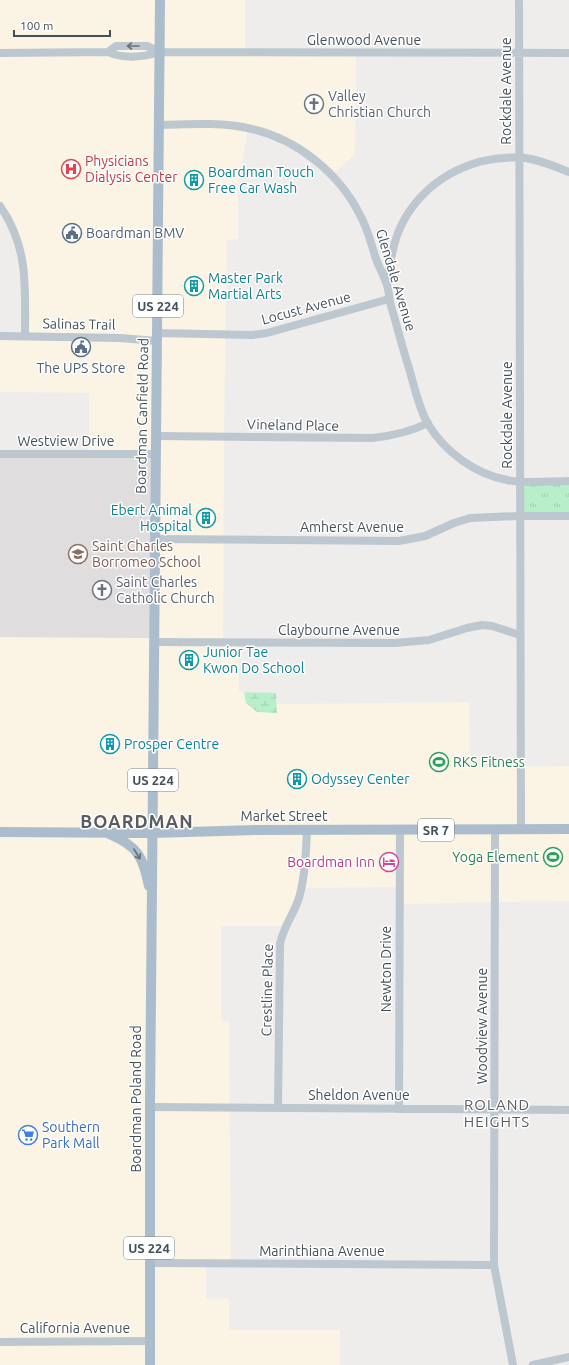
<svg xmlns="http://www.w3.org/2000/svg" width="569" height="1365" viewBox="0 0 569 1365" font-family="Ubuntu,sans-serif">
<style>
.commercial{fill:#fbf3e3}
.education{fill:#e0ddde}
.grass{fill:url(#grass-tufts)}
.wetland{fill:url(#wetland-marsh)}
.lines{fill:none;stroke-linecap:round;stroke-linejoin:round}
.minor{stroke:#bcc7cf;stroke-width:8}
.major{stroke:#abbdcc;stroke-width:10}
.oneway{stroke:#68747c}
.oneway2{stroke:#63717c}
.labels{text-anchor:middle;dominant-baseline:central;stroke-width:3;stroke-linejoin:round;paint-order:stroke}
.shield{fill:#fff;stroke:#7c848b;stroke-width:1}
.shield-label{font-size:13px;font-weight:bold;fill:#445059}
.street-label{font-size:14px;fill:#445059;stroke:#fff}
.worship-label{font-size:14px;fill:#5b616d;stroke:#fff;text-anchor:start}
.health-label{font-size:14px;fill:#be3a42;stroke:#fff;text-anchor:start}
.culture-label{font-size:14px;fill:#0d838f;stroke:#fff;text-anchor:start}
.service-label{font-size:14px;fill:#4e5e75;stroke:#fff;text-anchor:start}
.education-label{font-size:14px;fill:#785e54;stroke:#fff;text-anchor:start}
.leisure-label{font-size:14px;fill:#27864d;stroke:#fff;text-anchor:start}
.hotel-label{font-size:14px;fill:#b23c85;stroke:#fff;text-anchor:end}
.shop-label{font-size:14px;fill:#366cbe;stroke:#fff;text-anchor:start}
.neighbourhood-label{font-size:15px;letter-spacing:1px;fill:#595d61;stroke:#fff}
.district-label{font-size:18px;font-weight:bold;letter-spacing:1px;fill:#595d61;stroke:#fff}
</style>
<defs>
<pattern id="grass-tufts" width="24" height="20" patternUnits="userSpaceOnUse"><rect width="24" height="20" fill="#b8eeca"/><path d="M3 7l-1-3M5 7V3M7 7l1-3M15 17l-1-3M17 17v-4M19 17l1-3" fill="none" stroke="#9fceb0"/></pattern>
<pattern id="wetland-marsh" width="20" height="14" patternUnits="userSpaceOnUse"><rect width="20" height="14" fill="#b8eeca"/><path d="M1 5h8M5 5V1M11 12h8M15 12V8" fill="none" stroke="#9fceb0"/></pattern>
</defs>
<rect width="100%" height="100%" fill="#efecec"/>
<!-- commercial -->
<path class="commercial" d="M 0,0 L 245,0 L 245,52 L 356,53 L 355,154 L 332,175 L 311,157 L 248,129 L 238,184 L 238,239 L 227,240 L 224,437 L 223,642 L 239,642 L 239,692 L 276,693 L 277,704 L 469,702 L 470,767 L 569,766 L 569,901 L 400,904 L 399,887 L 301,888 L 285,926 L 221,926 L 221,1021 L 229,1021 L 231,1264 L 206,1264 L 206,1298 L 229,1299 L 229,1330 L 340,1330 L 340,1365 L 0,1365 L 0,637 L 154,638 L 89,454 L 89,393 L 0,392 L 0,336 L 25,336 L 23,260 L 0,206 Z"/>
<!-- education -->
<path class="education" d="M 0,454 L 156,454 L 154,638 L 0,637 Z"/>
<!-- grass -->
<path class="grass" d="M 519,481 L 569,481 L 569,516 L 519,516 Z"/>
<!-- wetland -->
<path class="wetland" d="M 244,692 L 276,693 L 277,713 L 257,712 L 246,703 Z"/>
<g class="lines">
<!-- minor -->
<path class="minor" d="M 519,0 L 521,829
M 108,52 L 116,46 L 147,46 L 160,52
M 0,53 L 108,52 C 123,59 143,57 160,52 L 569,53
M 159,125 C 190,124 222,122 252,129 C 298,140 339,173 360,215 C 368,229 371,244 376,259 C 379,267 384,276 387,285 C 389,291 389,299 391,306 C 397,326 402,346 408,365 C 414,384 418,407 428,424 C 445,452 475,474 507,480 C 523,484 551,481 569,481
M 0,206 C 29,247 25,288 25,336
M 387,285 C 390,266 392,246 400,228 C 419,187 459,161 504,158 C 512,157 523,157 531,159 C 544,162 557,167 569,172
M 157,333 L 252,335 L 267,333 L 389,299
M 0,336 L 120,338 L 157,341
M 156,436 L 372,438 C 391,436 410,432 428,423
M 0,454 L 156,454
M 155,539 L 399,541 L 425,536 L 454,523 L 470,518 L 519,516 L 569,516
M 154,642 L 395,643 L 429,640 L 467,628 L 482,625 L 492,626 L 520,635
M 495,830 L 494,1265 L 513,1365
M 150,1107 L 569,1110
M 278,1108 L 280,944 C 283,927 294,914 299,898 C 305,877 306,852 307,830
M 399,1109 L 400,830
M 149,1263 L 494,1265
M 0,1342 L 150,1341
M 533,1365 L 569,1357"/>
<!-- major -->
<path class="major" d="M 0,832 L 153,833 L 257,830 L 569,829
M 109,834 C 138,846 143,857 149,886
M 150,1365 L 150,1107 L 160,0"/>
</g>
<!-- one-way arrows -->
<defs><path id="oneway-shaft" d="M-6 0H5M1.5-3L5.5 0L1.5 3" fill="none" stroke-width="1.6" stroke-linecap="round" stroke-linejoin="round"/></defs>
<use class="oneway" href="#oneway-shaft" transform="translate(133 46) rotate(180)"/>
<use class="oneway2" href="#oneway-shaft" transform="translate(137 854) rotate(58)"/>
<!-- icons -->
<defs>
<symbol id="church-ring" viewBox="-11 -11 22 22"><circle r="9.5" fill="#fff" stroke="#6b7280" stroke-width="1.5"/><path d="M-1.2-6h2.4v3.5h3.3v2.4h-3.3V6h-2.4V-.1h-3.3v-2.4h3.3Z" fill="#6b7280"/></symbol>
<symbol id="hospital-ring" viewBox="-11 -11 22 22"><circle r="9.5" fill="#fff" stroke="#e0444e" stroke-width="1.5"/><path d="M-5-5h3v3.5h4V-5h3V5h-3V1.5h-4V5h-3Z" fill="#e0444e"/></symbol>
<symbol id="building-ring" viewBox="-11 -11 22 22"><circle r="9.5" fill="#fff" stroke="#0f9aa8" stroke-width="1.5"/><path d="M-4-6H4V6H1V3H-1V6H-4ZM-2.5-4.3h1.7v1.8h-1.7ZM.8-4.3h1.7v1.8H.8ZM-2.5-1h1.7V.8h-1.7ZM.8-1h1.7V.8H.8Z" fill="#0f9aa8"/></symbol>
<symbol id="civic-ring" viewBox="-11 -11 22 22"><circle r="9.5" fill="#fff" stroke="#5c6f8a" stroke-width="1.5"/><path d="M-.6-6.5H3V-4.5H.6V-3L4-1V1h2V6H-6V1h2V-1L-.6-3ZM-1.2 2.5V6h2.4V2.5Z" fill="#5c6f8a"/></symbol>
<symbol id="school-ring" viewBox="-11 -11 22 22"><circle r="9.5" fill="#fff" stroke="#8d6e63" stroke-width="1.5"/><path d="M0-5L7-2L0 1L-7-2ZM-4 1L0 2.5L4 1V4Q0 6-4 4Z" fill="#8d6e63"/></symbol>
<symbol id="stadium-ring" viewBox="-11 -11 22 22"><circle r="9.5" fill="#fff" stroke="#2e9e5b" stroke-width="1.5"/><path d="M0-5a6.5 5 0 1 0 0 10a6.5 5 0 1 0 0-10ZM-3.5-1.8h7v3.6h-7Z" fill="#2e9e5b"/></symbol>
<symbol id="hotel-ring" viewBox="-11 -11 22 22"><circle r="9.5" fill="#fff" stroke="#d1479c" stroke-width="1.5"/><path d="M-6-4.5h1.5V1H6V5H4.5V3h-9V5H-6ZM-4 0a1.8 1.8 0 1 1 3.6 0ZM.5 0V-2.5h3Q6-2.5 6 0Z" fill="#d1479c"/></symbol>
<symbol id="supermarket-ring" viewBox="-11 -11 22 22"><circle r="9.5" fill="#fff" stroke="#3f7fe0" stroke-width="1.5"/><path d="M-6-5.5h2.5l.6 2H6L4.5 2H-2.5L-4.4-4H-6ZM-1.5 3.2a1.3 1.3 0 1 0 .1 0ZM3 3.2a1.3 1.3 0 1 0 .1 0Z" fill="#3f7fe0"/></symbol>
</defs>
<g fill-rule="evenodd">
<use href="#church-ring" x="303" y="93" width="22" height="22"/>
<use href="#hospital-ring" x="60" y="158" width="22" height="22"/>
<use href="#building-ring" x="183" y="169" width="22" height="22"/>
<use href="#civic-ring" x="61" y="222" width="22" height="22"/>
<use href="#building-ring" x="183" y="275" width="22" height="22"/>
<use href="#civic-ring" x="70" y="336" width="22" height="22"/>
<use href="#building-ring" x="195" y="507" width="22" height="22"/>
<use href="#school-ring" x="67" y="543" width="22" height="22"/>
<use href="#church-ring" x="91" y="579" width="22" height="22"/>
<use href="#building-ring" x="178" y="649" width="22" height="22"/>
<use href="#building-ring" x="99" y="733" width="22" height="22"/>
<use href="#stadium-ring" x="428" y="751" width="22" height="22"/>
<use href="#building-ring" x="286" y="768" width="22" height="22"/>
<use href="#stadium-ring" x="542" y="846" width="22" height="22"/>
<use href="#hotel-ring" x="378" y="851" width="22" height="22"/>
<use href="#supermarket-ring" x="17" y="1124" width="22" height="22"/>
</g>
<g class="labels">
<!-- shield labels -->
<g class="shield">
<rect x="133" y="295" width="50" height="22" rx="3"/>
<rect x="128" y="769" width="50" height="22" rx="3"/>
<rect x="418" y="819" width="36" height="22" rx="3"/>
<rect x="124" y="1237" width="50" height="22" rx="3"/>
</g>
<g class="shield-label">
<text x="158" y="306">US 224</text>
<text x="153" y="780">US 224</text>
<text x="436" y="830">SR 7</text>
<text x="149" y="1248">US 224</text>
</g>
<!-- street labels -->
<g class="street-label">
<text x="364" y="40">Glenwood Avenue</text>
<text transform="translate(506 91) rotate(-90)">Rockdale Avenue</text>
<text transform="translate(396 280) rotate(73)">Glendale Avenue</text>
<text transform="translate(306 308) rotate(-15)">Locust Avenue</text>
<text transform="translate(79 324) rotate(1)">Salinas Trail</text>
<text transform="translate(507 415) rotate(-90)">Rockdale Avenue</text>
<text transform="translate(142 416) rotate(-89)">Boardman Canfield Road</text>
<text transform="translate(293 425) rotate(1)">Vineland Place</text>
<text x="66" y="441">Westview Drive</text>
<text x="352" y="527">Amherst Avenue</text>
<text x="339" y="630">Claybourne Avenue</text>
<text x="284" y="816">Market Street</text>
<text transform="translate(386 969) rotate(-90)">Newton Drive</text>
<text transform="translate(267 990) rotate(-89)">Crestline Place</text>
<text transform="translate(482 1026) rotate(-90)">Woodview Avenue</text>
<text x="359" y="1095">Sheldon Avenue</text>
<text transform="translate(136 1099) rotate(-90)">Boardman Poland Road</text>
<text x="322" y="1251">Marinthiana Avenue</text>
<text x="75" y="1328">California Avenue</text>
</g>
<!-- worship labels -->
<g class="worship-label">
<text x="328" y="96">Valley<tspan x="328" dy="16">Christian Church</tspan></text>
<text x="116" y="582">Saint Charles<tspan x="116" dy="16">Catholic Church</tspan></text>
</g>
<!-- health labels -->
<g class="health-label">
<text x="85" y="161">Physicians<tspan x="85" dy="16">Dialysis Center</tspan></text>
</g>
<!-- culture labels -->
<g class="culture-label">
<text x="208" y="172">Boardman Touch<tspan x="208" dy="16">Free Car Wash</tspan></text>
<text x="208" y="278">Master Park<tspan x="208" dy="16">Martial Arts</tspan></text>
<text x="192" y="510" text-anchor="end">Ebert Animal<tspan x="192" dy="16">Hospital</tspan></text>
<text x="203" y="652">Junior Tae<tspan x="203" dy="16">Kwon Do School</tspan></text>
<text x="124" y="744">Prosper Centre</text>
<text x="311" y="779">Odyssey Center</text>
</g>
<!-- service labels -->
<g class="service-label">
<text x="86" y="233">Boardman BMV</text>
<text x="81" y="368" text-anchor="middle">The UPS Store</text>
</g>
<!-- education labels -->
<g class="education-label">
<text x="92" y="546">Saint Charles<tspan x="92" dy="16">Borromeo School</tspan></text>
</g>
<!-- leisure labels -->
<g class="leisure-label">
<text x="453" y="762">RKS Fitness</text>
<text x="539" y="857" text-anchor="end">Yoga Element</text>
</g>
<!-- hotel labels -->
<g class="hotel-label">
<text x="375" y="862">Boardman Inn</text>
</g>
<!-- shop labels -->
<g class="shop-label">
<text x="42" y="1127">Southern<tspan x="42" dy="16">Park Mall</tspan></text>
</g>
<!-- neighbourhood labels -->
<g class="neighbourhood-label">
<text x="497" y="1104">ROLAND<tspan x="497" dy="17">HEIGHTS</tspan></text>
</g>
<!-- district labels -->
<g class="district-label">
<text x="137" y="821">BOARDMAN</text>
</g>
</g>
<!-- scale -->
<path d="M14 30v6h96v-6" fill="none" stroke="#445059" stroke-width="2"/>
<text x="20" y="30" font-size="12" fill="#445059" stroke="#ffffff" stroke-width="3" paint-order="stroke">100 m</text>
</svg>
